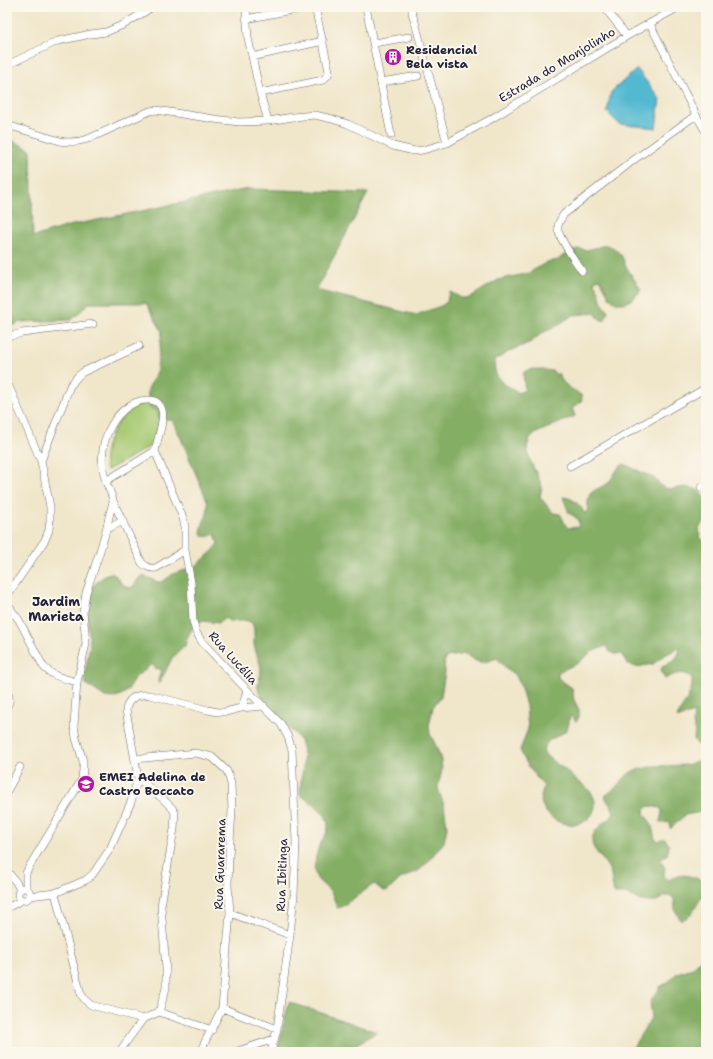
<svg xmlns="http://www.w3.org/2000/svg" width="713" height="1059" viewBox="0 0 713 1059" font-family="'Shantell Sans',sans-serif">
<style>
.green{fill:#a7ca73;stroke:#647657}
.forest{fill:#85ae65;stroke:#546850}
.water{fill:#53b9d1;stroke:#3a6e86}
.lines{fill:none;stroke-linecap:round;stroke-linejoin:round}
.street-casing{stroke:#6a676d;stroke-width:8}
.street{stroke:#fff;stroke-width:7}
.labels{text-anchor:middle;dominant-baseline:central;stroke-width:4;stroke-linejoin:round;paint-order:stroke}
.poi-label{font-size:12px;font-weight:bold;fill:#22223b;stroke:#fbf7ec;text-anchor:start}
.street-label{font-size:12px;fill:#22223b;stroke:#fbf7ec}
.neighbourhood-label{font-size:13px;font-weight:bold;fill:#22223b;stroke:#fbf7ec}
</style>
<rect width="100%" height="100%" fill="#fbf7ec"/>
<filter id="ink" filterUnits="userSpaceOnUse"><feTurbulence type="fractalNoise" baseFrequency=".025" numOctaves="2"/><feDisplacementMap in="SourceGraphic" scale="8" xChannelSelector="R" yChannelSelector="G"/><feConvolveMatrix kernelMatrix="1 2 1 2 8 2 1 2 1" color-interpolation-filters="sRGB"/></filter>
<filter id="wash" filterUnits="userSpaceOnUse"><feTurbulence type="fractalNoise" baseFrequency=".012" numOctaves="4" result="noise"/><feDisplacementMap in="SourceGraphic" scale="16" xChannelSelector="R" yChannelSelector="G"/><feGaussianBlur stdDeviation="0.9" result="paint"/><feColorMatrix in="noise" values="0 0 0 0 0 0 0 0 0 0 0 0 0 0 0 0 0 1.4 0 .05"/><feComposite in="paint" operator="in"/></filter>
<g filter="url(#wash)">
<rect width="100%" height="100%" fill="#f0e6ca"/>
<!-- green -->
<path class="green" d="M 148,403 C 150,404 152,404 154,405 C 165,413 155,435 152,445 L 106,471 C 100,448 116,418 136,406 C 139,404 144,404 148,403 Z"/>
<!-- forest -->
<path class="forest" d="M 7,138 L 31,150 L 33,237 L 68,226 L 248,189 L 368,193 L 316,290 L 416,315 L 441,306 L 447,302 L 448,296 L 450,292 L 452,293 L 461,298 L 469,298 L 498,280 L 529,273 L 547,262 L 559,260 L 560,258 L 569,252 L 578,249 L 587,250 L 606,245 L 614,248 L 622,256 L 625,265 L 641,290 L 634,298 L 625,303 L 616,303 L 609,297 L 605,288 L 600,279 L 594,281 L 599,292 L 602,303 L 608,311 L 605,320 C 600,322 598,316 594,313 L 573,315 L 553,328 L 542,333 L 531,342 L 510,351 L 495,360 C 493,371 497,380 507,386 C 511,388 515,389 518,393 L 525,390 L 523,374 L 525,371 L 534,369 L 553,371 L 556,375 L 558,373 C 563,386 571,388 581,395 L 582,400 L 578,404 L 572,408 L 575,416 L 534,434 L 530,438 L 527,447 L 529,458 L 542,486 L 540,497 L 553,513 L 560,514 C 563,518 565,526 568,528 L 578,527 L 579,524 L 578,519 L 569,513 L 563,497 C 572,497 581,505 584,513 L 586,513 L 588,508 L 588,500 L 590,494 L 595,490 L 609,483 L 618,468 L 624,464 L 654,478 L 664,488 L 671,489 L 685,487 L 695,489 L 700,492 L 706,500 L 706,520 L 699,528 L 700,538 L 706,542 L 706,751 L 706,750 L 700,748 L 694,739 L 695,733 L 693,722 L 694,712 L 688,714 L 680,718 L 677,717 C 683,705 694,692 692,678 C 683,670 674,674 665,679 L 661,672 L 662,667 C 670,664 679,658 680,649 L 678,648 L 663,656 L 653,664 L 636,667 L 628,664 L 621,654 L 615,654 L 609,651 L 606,646 L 591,652 L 578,663 L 558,672 L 558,678 L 572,688 L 574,700 L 579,710 L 579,717 L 576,722 L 573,717 L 570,716 C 569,721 569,725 567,729 C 559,739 548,735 543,751 C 549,761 560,765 569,773 C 571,775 572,778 575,779 C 582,784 591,790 594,798 C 598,809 591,818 582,823 C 577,825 571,824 566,824 C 554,822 541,811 541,798 C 541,794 543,789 544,786 C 534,775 526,764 520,750 L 528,729 L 526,706 L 520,684 L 515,675 L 506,668 L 497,658 C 480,664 480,664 465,654 L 446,657 L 444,662 L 445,672 L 441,696 L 433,707 L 429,726 L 430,734 L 437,748 L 441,760 L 442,770 L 438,786 L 439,792 L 444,805 L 447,827 L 444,842 L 425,865 L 418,871 L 400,879 L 388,891 L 383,891 L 376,885 L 374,884 L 341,907 L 337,908 C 335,902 333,894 328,889 C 323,884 318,882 316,876 C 313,869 315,863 316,857 C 317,853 318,849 319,845 C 322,841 325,837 327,832 C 333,815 312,803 300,795 C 300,778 307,761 301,744 C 297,730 290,732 283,724 C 277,716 260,698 258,689 C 257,683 261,677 261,671 C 261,662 255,653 254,644 C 254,637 255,630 252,623 L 246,620 L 231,622 L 225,618 L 219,623 L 203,621 L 196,622 L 188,636 L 185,646 L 172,658 L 159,684 L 158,681 L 161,668 L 156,669 L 152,664 L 134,678 L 129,688 L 126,692 L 121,695 L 113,698 L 105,697 L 86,684 L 84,678 L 90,645 L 85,598 C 90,588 100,577 111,573 L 115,575 L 122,584 L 129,588 L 133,587 L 139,578 L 142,576 L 149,578 L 158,582 L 162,582 L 173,574 L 196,566 L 214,550 L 218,543 L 215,534 C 210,536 204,539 201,534 L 202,526 L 207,514 L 208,503 L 180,436 L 172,420 L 161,420 L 160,421 L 157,412 L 149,407 L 148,398 L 148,389 L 152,381 L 156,374 L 162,331 L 146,303 L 89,303 L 72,320 L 20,322 L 7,329 Z
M 706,753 L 706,811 L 685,815 L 670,829 L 670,822 L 662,823 L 660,822 L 662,812 L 661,808 L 649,806 L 645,809 L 644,814 L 651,823 L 655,839 L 658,841 L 665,839 L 669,845 L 667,855 L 660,860 L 665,868 L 664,875 L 665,878 L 669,880 C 672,878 675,876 678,876 C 686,873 699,879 706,883 L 706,896 L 700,899 L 692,914 L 682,920 L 680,920 L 675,909 L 674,899 L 672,896 L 665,896 L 655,902 L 650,902 L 641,901 L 626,894 L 615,894 C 611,886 613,877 609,869 C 600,852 580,844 602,824 C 608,819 609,822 614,813 C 613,806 607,803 605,796 L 615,788 L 627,775 L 633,771 L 654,766 L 687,765 L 699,760 Z
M 706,949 L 706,1052 L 630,1052 L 651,1018 C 653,1012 649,1006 651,1001 C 653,996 658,993 660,987 L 667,983 L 677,973 L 693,968 L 700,960 Z
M 289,1002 L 377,1032 L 343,1052 L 277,1052 Z"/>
<!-- water -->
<path class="water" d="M 637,69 L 660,99 L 656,128 L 619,124 L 607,112 L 611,92 Z"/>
</g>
<g filter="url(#ink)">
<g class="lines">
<defs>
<path id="street" d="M 246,7 L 248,38 L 260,93 L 268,121
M 366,7 L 391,135
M 412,7 L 412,13 L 415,22 L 447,143
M 604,7 L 627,36
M 246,19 L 307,7
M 650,24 L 696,115 L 706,132
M 374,43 L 409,37
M 252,57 L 323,41
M 7,65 L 58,41 L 91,34 L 106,32 L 125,24 L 149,9
M 381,82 L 418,76
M 260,93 L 323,80 L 328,75 L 329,71 L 315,7
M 7,125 L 60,141 C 70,143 78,142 88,139 L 150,111 L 156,110 L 214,119 L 239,122 L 268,121 L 293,117 L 315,115 L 332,119 L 348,124 L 393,146 L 414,151 L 423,150 L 447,143 L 491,119 L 627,36 L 679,7
M 582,271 C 576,262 559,239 558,229 C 557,223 561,219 564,214 L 635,159 L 696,115
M 7,337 L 22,333 L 93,324
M 7,382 L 41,461
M 570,466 L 706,388
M 106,481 L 155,451 L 183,518 L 185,527 L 185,550 L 156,568 C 150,569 147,567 142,563 L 113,501
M 701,488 L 706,485
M 107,529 L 123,521
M 185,550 L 191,583 L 193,621 L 196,632 L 202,642 L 247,690 L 281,724 L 288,737 L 292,750 L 296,841 L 294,895 L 290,935 L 281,1000 L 277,1029 L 271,1052
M 7,596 L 45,540 L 49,530 L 50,520 L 50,507 L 41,461 L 70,386 L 78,376 L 83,372 L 139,346
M 7,607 L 11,608 L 12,612 L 10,615 L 7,616
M 12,611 L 19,620 L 43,666 C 52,677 64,678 77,682 L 86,644 L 83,611 L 86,593 C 94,568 104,543 109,517 C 110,512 112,507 113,502 C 113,496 108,488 106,482 C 101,466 101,448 108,432 C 115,416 130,399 149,400 C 155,400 160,403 162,410 C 165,418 157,441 155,451
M 7,692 C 10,697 11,701 7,706
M 241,708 L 244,701 L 247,690
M 135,759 L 196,753 L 212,757 L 227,771 L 231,784 L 232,811 L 229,856 L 228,885 L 230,913 L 222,1008 L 200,1052
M 7,791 L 20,767
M 7,871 L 16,882 L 20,890
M18 894a6 6 0 1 1 12 0a6 6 0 1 1-12 0Z
M 26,888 L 26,873 L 29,867 L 82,779 L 83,769 L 83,761 L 76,738 L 74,725 L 77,682
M 55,893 L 81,994 L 85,1000 L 91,1005 L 143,1019
M 30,896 L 55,893 L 86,880 L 93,874 L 110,849 L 131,802 L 138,778 L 126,710 C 128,697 138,694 150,695 L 208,710 L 218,712 L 225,712 L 241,708 L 264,706
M 7,908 L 22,900
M 230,913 L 290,935
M 222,1008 L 277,1029
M 159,1012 L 212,1030
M 119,1052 L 143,1019 L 159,1012 L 166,988 L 166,969 L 161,906 L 174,829 L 175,813 L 172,808 L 163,799 L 138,778
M 235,1052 L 274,1039"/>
</defs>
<!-- street casing -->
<use href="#street" class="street-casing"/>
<!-- street -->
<use href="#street" class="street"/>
</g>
</g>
<!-- icons -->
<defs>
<symbol id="building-disc" viewBox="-11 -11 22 22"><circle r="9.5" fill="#b5179e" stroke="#fbf7ec"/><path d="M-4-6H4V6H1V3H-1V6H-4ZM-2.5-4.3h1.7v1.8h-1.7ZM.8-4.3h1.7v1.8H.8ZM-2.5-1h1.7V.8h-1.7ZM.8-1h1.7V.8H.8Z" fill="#fff"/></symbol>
<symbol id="school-disc" viewBox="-11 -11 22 22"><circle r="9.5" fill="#b5179e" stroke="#fbf7ec"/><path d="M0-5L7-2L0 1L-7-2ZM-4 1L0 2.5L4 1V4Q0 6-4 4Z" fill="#fff"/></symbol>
</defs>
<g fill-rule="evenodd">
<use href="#building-disc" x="383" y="47" width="20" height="20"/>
<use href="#school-disc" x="76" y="774" width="20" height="20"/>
</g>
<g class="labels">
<!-- poi labels -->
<g class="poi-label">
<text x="406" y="50">Residencial<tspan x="406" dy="14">Bela vista</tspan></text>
<text x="99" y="777">EMEI Adelina de<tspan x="99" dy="14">Castro Boccato</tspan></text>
</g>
<!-- street labels -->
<g class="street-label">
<text transform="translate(557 65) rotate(-31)">Estrada do Monjolinho</text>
<text transform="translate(233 658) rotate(48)">Rua Lucélia</text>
<text transform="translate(220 864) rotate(-88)">Rua Guararema</text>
<text transform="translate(282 875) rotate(-88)">Rua Ibitinga</text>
</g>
<!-- neighbourhood labels -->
<g class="neighbourhood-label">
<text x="56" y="601">Jardim<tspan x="56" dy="15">Marieta</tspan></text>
</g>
</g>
<!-- margin -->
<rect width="713" height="1059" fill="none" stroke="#fbf7ec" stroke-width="24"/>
</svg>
